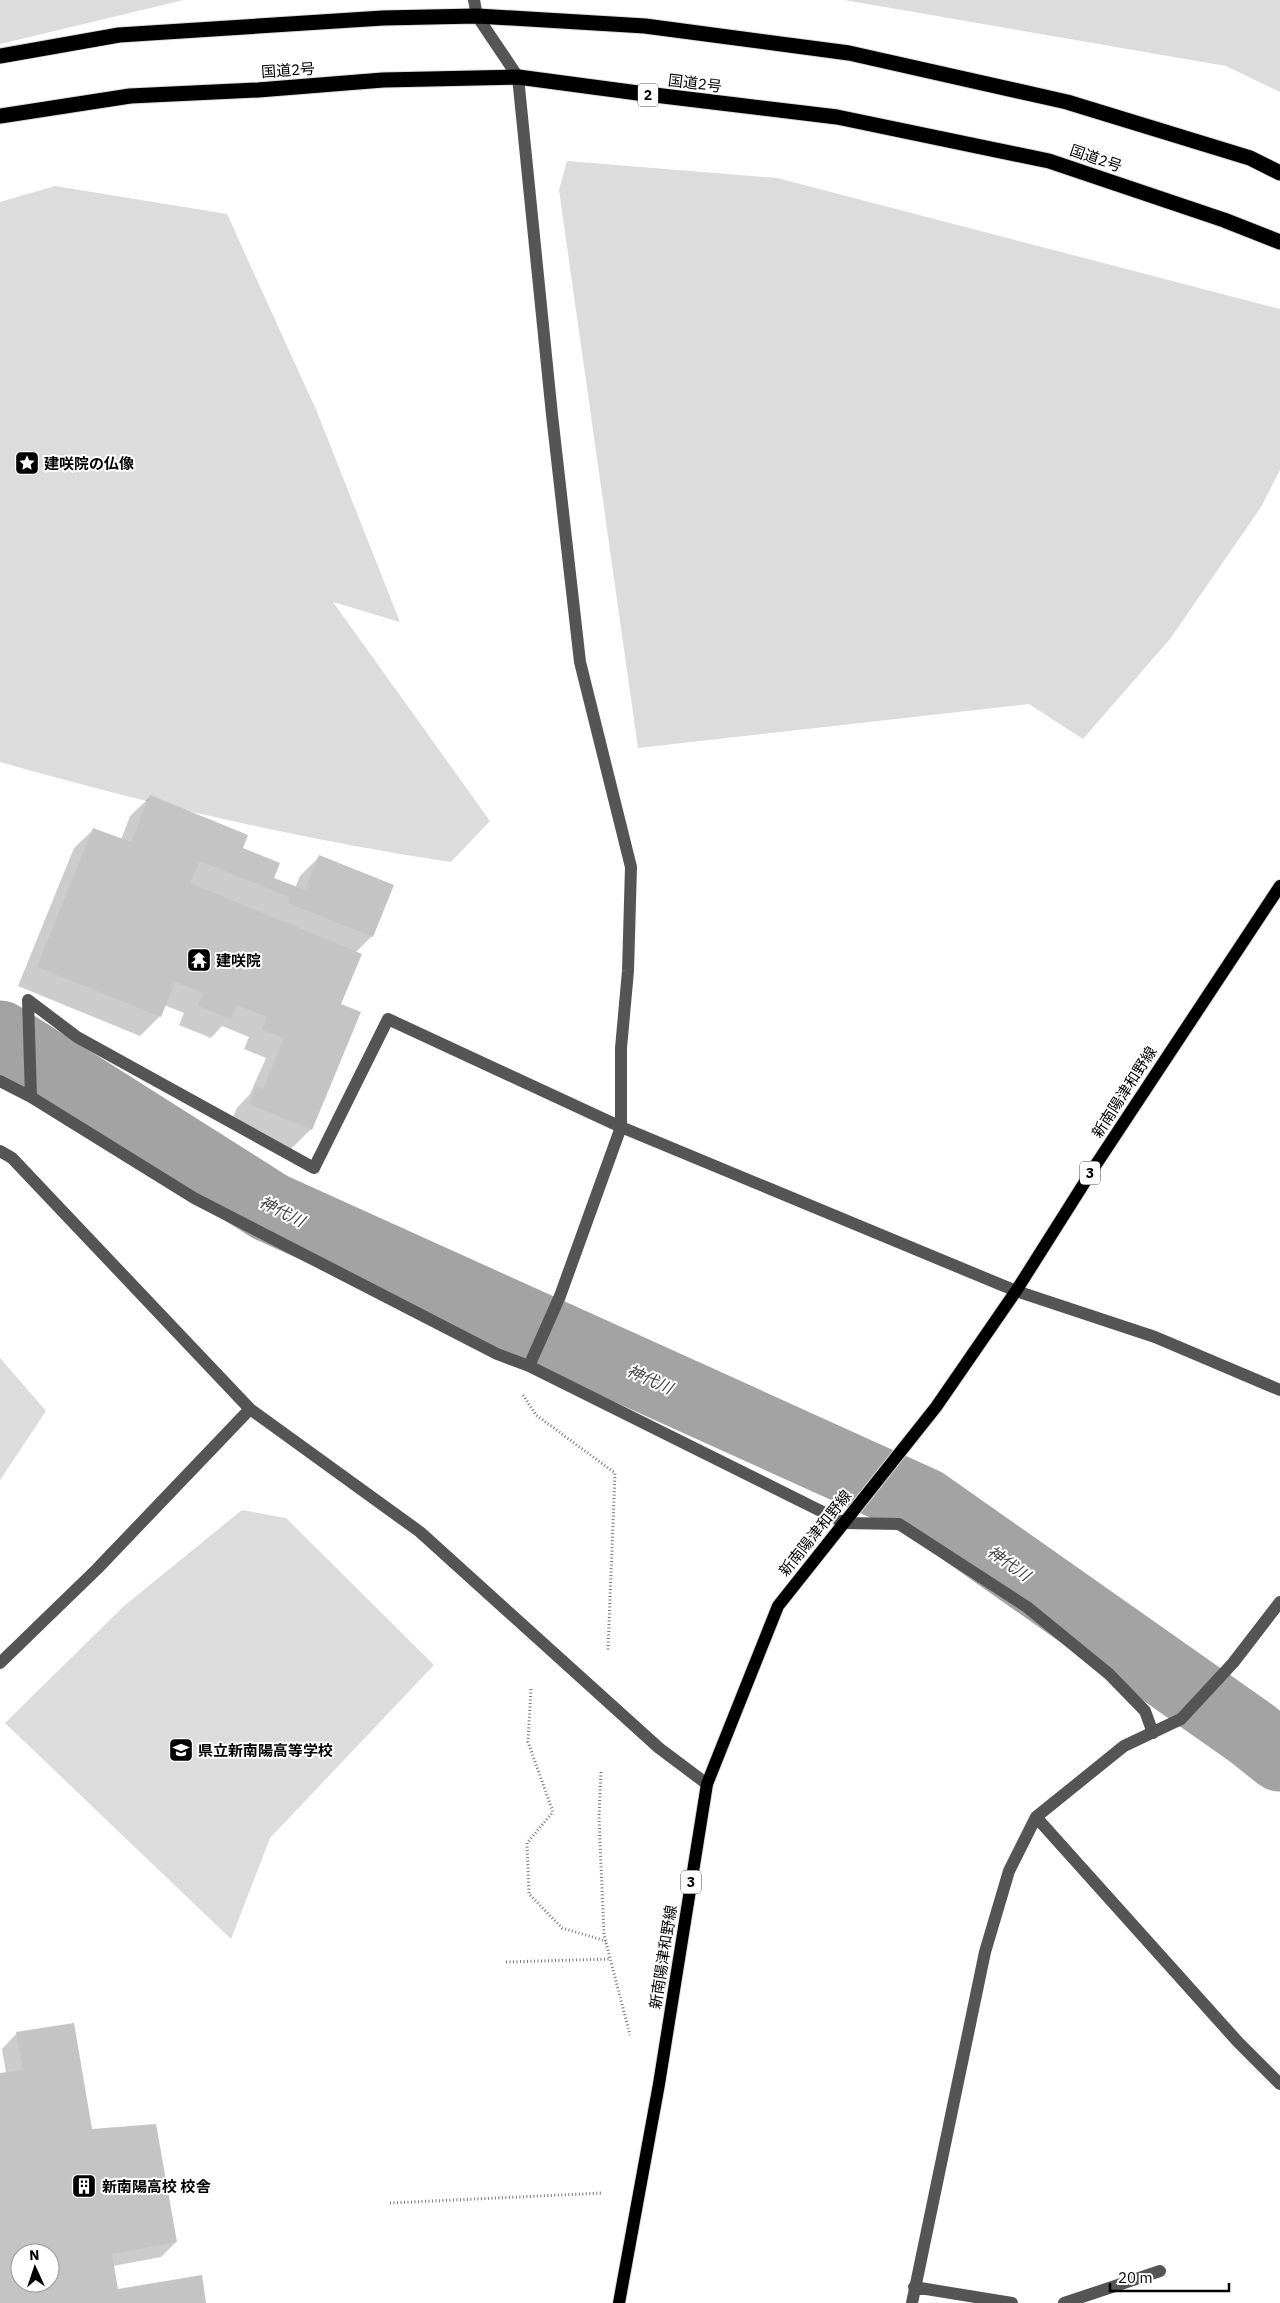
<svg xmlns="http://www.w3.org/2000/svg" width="1280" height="2303" viewBox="0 0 1280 2303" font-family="'IBM Plex Sans','Noto Sans JP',sans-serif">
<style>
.green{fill:#dcdcdc}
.shadow{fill:#0003;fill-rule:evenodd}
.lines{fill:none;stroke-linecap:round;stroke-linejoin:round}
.river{stroke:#a3a3a3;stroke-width:71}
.building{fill:#c4c4c4;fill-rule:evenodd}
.major-casing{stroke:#dbdbdb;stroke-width:14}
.highway-casing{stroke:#dbdbdb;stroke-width:17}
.path{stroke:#777;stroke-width:3;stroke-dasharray:1 2.5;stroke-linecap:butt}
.minor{stroke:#555;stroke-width:12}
.major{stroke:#000;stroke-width:12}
.highway{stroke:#000;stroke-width:15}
.labels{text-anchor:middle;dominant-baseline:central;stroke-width:4;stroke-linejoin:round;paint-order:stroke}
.shield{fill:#fff;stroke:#4c4c4c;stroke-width:1}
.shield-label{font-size:14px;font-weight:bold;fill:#000}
.street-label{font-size:15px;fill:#000;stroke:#fff}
.poi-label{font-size:15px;font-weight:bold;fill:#000;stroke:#fff;text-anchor:start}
.water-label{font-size:16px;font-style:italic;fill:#444;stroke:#fff}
</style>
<rect width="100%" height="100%" fill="#fff"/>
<!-- green -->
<path class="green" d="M 0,0 L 184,0 L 0,44 Z
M 844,0 L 1280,0 L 1280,92 L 1226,66 Z
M 567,161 L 777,178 L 1280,309 L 1280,470 L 1261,507 L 1170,639 L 1083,739 L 1029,704 L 638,748 L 559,190 Z
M 55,186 L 227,214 L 317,412 L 400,622 L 333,602 L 490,821 L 451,862 C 299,839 148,804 0,762 L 0,202 Z
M 0,1358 L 46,1411 L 0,1480 Z
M 242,1510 L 286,1518 L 434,1665 L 270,1838 L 231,1939 L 5,1723 L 124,1606 Z"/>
<!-- shadow -->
<path class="shadow" d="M 150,797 L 241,849 L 272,879 L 295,888 L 300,876 L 320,856 L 392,886 L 372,936 L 355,953 L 339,1005 L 311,1129 L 291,1149 L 230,1123 L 237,1108 L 250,1094 L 266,1058 L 244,1049 L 249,1037 L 222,1026 L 211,1038 L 179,1025 L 184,1013 L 164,1005 L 160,1016 L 140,1036 L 18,986 L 74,848 L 94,829 L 121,840 L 130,816 Z
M 17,2033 L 176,2242 L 161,2257 L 113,2266 L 117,2290 L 205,2303 L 0,2303 L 0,2074 L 6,2073 L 2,2049 ZM 20,2253 L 50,2253 L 50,2283 L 20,2283 Z"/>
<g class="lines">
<!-- river -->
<path class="river" d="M 0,1036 L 270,1207 L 924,1503 L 1251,1733 L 1280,1756"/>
</g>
<!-- building -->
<path class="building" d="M 150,795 L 248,835 L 243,848 L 280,863 L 274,878 L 305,890 L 319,855 L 394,885 L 373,937 L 288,903 L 289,897 L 200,861 L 190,883 L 362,954 L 341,1004 L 361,1012 L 312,1130 L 249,1104 L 256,1087 L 263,1089 L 284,1038 L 262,1030 L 267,1017 L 237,1005 L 231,1019 L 198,1006 L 203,993 L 175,982 L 161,1017 L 37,967 L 93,828 L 131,842 Z
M 74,2023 L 92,2129 L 156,2124 L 177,2242 L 112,2254 L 118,2289 L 202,2275 L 206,2303 L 0,2303 L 0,2073 L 23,2070 L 16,2032 ZM 20,2253 L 50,2253 L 50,2283 L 20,2283 Z"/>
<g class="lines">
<defs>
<path id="major" d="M 619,2303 L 659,2084 L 707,1784 L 778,1606 L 936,1407 L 1016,1291 L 1095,1166 L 1280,886"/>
<path id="highway" d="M 0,56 L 119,35 L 383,18 L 477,16 L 645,26 L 849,53 L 1067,102 L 1250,158 L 1280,173
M 0,116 L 130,96 L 258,90 L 383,80 L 518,77 L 638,93 L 837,117 L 1049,161 L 1224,220 L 1280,242"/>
</defs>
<!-- major casing -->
<use href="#major" class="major-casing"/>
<!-- highway casing -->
<use href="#highway" class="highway-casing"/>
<!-- path -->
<path class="path" d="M 523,1395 L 536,1415 L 615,1473 L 608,1650
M 531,1689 L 528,1742 L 553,1812 L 527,1843 L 529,1894 L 562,1928 L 606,1941
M 601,1772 L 599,1817 L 604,1935 L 630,2035
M 506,1962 L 610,1959
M 390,2203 L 603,2193"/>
<!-- minor -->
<path class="minor" d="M 474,0 L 477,16 L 518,77 L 552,415 L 580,662 L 631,867 L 628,971 L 621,1048 L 621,1127 L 560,1296 L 529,1366
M 28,1000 L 77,1037 L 314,1168 L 388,1019 L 621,1127 L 1016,1291 L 1155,1337 L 1280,1390
M 28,1000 L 31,1097
M 0,1081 L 31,1097 L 194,1198 L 497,1354 L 529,1366 L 845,1523 L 899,1524 L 1027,1607 L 1109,1674 L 1145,1711 L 1153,1733
M 0,1151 L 12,1158 L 250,1409 L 420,1532 L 659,1748 L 707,1784
M 0,1663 L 97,1569 L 250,1409
M 1036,1817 L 1238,2042 L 1280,2084
M 914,2287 L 1012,2303
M 912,2303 L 985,1952 L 1009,1871 L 1036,1817 L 1124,1746 L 1181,1719 L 1233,1663 L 1280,1602
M 1064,2303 L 1160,2271"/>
<!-- major -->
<use href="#major" class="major"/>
<!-- highway -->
<use href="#highway" class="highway"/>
</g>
<!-- icons -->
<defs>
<symbol id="sight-square" viewBox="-11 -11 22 22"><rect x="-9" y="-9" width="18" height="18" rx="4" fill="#000" stroke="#fff"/><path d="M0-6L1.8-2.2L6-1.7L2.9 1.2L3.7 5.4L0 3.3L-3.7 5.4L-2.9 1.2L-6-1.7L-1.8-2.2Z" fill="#fff"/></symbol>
<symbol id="temple-square" viewBox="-11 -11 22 22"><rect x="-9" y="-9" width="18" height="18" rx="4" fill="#000" stroke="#fff"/><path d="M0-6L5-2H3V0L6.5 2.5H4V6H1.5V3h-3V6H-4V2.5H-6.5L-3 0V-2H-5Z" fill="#fff"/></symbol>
<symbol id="school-square" viewBox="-11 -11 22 22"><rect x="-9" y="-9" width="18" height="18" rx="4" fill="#000" stroke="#fff"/><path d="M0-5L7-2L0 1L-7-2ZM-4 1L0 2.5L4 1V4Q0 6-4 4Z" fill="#fff"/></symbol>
<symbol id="building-square" viewBox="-11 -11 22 22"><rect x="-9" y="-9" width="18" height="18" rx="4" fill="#000" stroke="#fff"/><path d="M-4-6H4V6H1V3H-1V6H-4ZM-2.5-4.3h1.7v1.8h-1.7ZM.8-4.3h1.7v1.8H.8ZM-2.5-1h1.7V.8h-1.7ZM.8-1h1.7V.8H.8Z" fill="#fff"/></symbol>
</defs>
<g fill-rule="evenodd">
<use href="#sight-square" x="13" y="449" width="28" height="28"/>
<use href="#temple-square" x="185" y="946" width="28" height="28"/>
<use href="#school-square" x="167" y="1736" width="28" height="28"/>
<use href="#building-square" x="70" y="2172" width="28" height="28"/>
</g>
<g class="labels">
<!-- shield labels -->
<g class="shield">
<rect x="638" y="83.5" width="20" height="23" rx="4"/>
<rect x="1080" y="1161.5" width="20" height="23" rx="4"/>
<rect x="681" y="1870.5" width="20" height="23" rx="4"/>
</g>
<g class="shield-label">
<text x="648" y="95">2</text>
<text x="1090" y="1173">3</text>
<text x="691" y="1882">3</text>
</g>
<!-- street labels -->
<g class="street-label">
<text transform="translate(288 70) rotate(-4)">国道2号</text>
<text transform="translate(695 83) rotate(7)">国道2号</text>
<text transform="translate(1096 158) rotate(19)">国道2号</text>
<text transform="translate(1124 1092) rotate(-57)">新南陽津和野線</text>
<text transform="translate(815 1533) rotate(-51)">新南陽津和野線</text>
<text transform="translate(663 1957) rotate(-81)">新南陽津和野線</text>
</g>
<!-- poi labels -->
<g class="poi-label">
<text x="44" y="463">建咲院の仏像</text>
<text x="216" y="960">建咲院</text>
<text x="198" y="1750">県立新南陽高等学校</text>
<text x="102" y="2186">新南陽高校 校舎</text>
</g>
<!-- water labels -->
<g class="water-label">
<text transform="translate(282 1211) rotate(27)">神代川</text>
<text transform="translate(650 1379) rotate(24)">神代川</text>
<text transform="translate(1009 1563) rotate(35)">神代川</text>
</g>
</g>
<!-- north arrow -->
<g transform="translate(35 2268) rotate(357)"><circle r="24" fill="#ffffff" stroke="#999999"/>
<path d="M0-4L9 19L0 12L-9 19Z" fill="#000000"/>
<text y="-8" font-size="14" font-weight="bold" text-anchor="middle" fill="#000000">N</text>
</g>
<!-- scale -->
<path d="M1110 2283v8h119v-8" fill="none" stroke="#000000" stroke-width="2.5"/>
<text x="1118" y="2283" font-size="15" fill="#000000" stroke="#ffffff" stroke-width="4" paint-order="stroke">20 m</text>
</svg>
